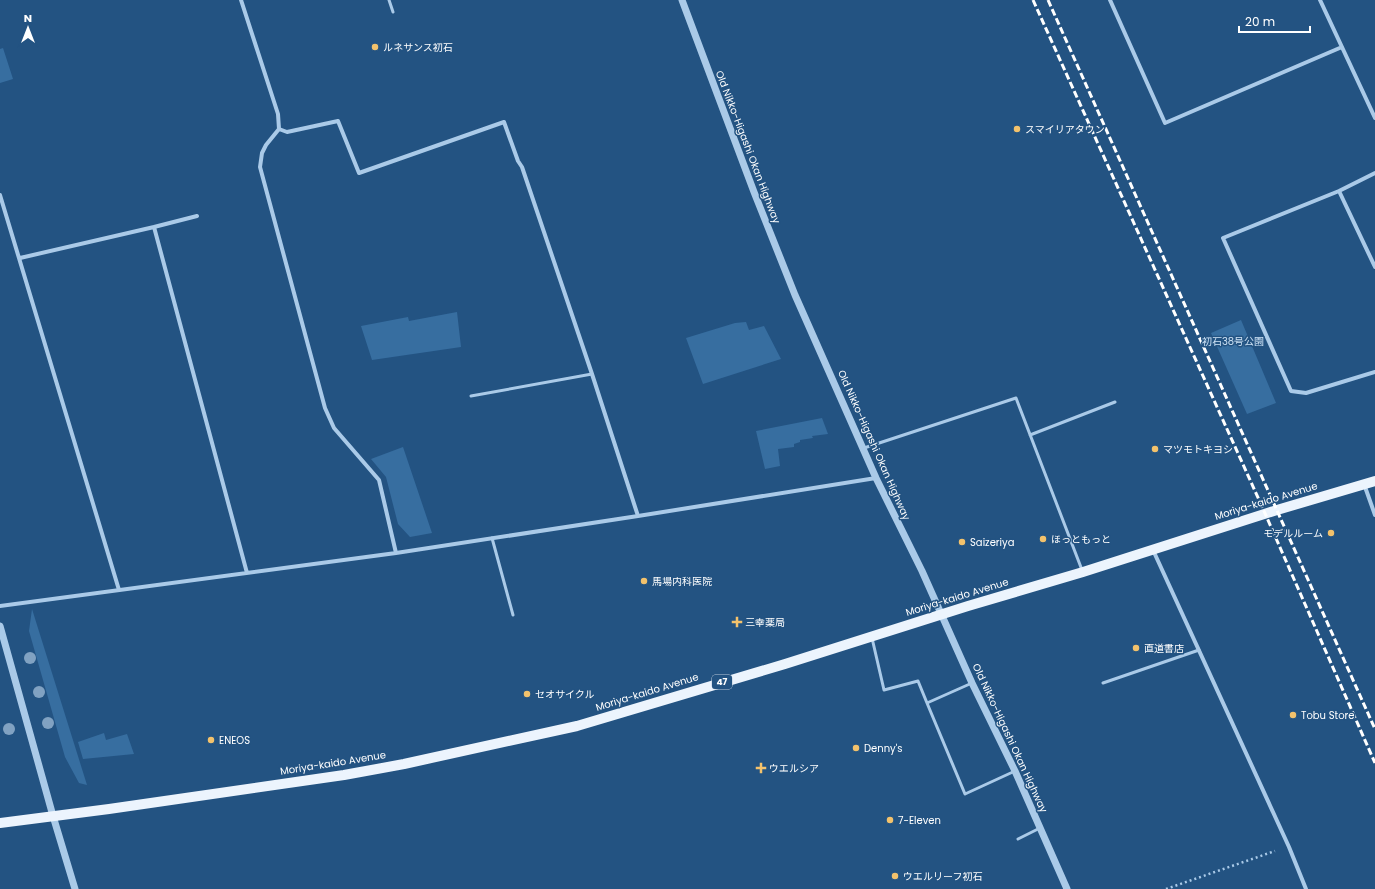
<svg xmlns="http://www.w3.org/2000/svg" width="1375" height="889" viewBox="0 0 1375 889" font-family="Poppins,'Noto Sans JP',sans-serif">
<style>
.green{fill:#376ea0}
.lines{fill:none;stroke-linecap:round;stroke-linejoin:round}
.path{stroke:#aacae8;stroke-width:2.5;stroke-dasharray:2 3;stroke-linecap:butt}
.service{stroke:#aacae8;stroke-width:3}
.minor{stroke:#aacae8;stroke-width:4}
.tertiary{stroke:#aacae8;stroke-width:7}
.primary{stroke:#ecf4fd;stroke-width:10}
.rail{stroke:#fff;stroke-width:3;stroke-dasharray:7 3;stroke-linecap:butt}
.tree{fill:#81a2c2}
.poi-dot{fill:#f3c26c;stroke:#235382;stroke-width:1.5}
.labels{text-anchor:middle;dominant-baseline:central;stroke-width:3;stroke-linejoin:round;paint-order:stroke}
.shield{fill:#235382;stroke:#bdcbda;stroke-width:1}
.shield-label{font-size:9px;font-weight:bold;fill:#fff}
.poi-label{font-size:10px;fill:#fff;stroke:#235382;text-anchor:start}
.street-label{font-size:10px;fill:#fff;stroke:#235382}
.park-label{font-size:10px;fill:#cee3f6;stroke:#235382}
</style>
<rect width="100%" height="100%" fill="#235382"/>
<!-- green -->
<path class="green" d="M 3,48 L 13,79 L 0,83 L 0,49 Z
M 457,312 L 461,347 L 372,360 L 361,326 L 408,317 L 409,321 Z
M 1241,320 L 1276,403 L 1247,414 L 1211,333 Z
M 746,322 L 749,330 L 764,326 L 781,359 L 703,384 L 686,338 L 735,323 Z
M 822,418 L 828,434 L 812,436 L 813,438 L 800,440 L 800,442 L 794,444 L 794,447 L 778,449 L 780,466 L 765,469 L 756,431 Z
M 403,447 L 432,533 L 410,537 L 398,524 L 386,477 L 371,459 Z
M 32,609 L 87,785 L 79,783 L 65,757 L 29,631 Z
M 104,733 L 106,740 L 127,734 L 134,754 L 83,759 L 78,742 Z"/>
<g class="lines">
<!-- path -->
<path class="path" d="M 1166,889 L 1275,851"/>
<!-- service -->
<path class="service" d="M 389,0 L 393,12
M 471,396 L 592,374
M 1030,435 L 1115,402
M 864,448 L 1016,398 L 1082,570
M 492,538 L 513,615
M 872,638 L 884,690 L 918,681 L 927,703
M 972,683 L 927,703 L 965,794 L 1015,771
M 1103,683 L 1199,650
M 1018,839 L 1040,828"/>
<!-- minor -->
<path class="minor" d="M 241,0 L 278,114 L 279,129
M 1110,0 L 1165,123 L 1342,47
M 1320,0 L 1375,118
M 1375,173 L 1339,191 L 1223,238 L 1291,391 L 1306,393 L 1375,372
M 1339,191 L 1375,267
M 0,195 L 119,590
M 154,227 L 197,216
M 20,258 L 154,227 L 247,573
M 1364,484 L 1375,515
M 1153,550 L 1289,847 L 1306,889
M 396,553 L 379,480 L 334,428 L 325,408 L 260,167 L 262,153 L 266,145 L 279,129 L 287,132 L 338,121 L 359,173 L 504,122 L 518,161 L 522,167 L 592,374 L 638,516
M 0,606 L 396,553 L 638,516 L 876,478"/>
<!-- tertiary -->
<path class="tertiary" d="M 682,0 L 754,192 L 795,295 L 876,478 L 922,571 L 972,683 L 1015,771 L 1067,889
M 0,626 L 53,816 L 75,889"/>
<!-- primary -->
<path class="primary" d="M 0,823 L 109,809 L 344,775 L 404,764 L 577,726 L 785,664 L 968,606 L 1083,572 L 1277,510 L 1375,481"/>
<!-- rail -->
<path class="rail" d="M 1033,0 L 1260,502 L 1375,763
M 1048,0 L 1375,729"/>
</g>
<!-- trees -->
<g class="tree">
<circle cx="30" cy="658" r="6"/>
<circle cx="39" cy="692" r="6"/>
<circle cx="48" cy="723" r="6"/>
<circle cx="9" cy="729" r="6"/>
</g>
<!-- markers -->
<g class="poi-dot">
<circle cx="375" cy="47" r="4"/>
<circle cx="1017" cy="129" r="4"/>
<circle cx="1155" cy="449" r="4"/>
<circle cx="1331" cy="533" r="4"/>
<circle cx="1043" cy="539" r="4"/>
<circle cx="962" cy="542" r="4"/>
<circle cx="644" cy="581" r="4"/>
<path d="M735 616h4v4h4v4h-4v4h-4v-4h-4v-4h4z"/>
<circle cx="1136" cy="648" r="4"/>
<circle cx="527" cy="694" r="4"/>
<circle cx="1293" cy="715" r="4"/>
<circle cx="211" cy="740" r="4"/>
<circle cx="856" cy="748" r="4"/>
<path d="M759 762h4v4h4v4h-4v4h-4v-4h-4v-4h4z"/>
<circle cx="890" cy="820" r="4"/>
<circle cx="895" cy="876" r="4"/>
</g>
<g class="labels">
<!-- shield labels -->
<rect class="shield" x="712" y="675" width="20" height="14" rx="3"/>
<g class="shield-label">
<text x="722" y="682">47</text>
</g>
<!-- poi labels -->
<g class="poi-label">
<text x="383" y="47">ルネサンス初石</text>
<text x="1025" y="129">スマイリアタウン</text>
<text x="1163" y="449">マツモトキヨシ</text>
<text x="1323" y="533" text-anchor="end">モデルルーム</text>
<text x="1051" y="539">ほっともっと</text>
<text x="970" y="542">Saizeriya</text>
<text x="652" y="581">馬場内科医院</text>
<text x="745" y="622">三幸薬局</text>
<text x="1144" y="648">直道書店</text>
<text x="535" y="694">セオサイクル</text>
<text x="1301" y="715">Tobu Store</text>
<text x="219" y="740">ENEOS</text>
<text x="864" y="748">Denny's</text>
<text x="769" y="768">ウエルシア</text>
<text x="898" y="820">7-Eleven</text>
<text x="903" y="876">ウエルリーフ初石</text>
</g>
<!-- street labels -->
<g class="street-label">
<text transform="translate(748 147) rotate(69)">Old Nikko-Higashi Okan Highway</text>
<text transform="translate(874 445) rotate(66)">Old Nikko-Higashi Okan Highway</text>
<text transform="translate(1266 501) rotate(-17)">Moriya-kaido Avenue</text>
<text transform="translate(957 597) rotate(-17)">Moriya-kaido Avenue</text>
<text transform="translate(647 692) rotate(-17)">Moriya-kaido Avenue</text>
<text transform="translate(1010 738) rotate(65)">Old Nikko-Higashi Okan Highway</text>
<text transform="translate(333 763) rotate(-9)">Moriya-kaido Avenue</text>
</g>
<!-- park labels -->
<g class="park-label">
<text x="1233" y="341">初石38号公園</text>
</g>
</g>
<!-- north arrow -->
<g transform="translate(28 28)" stroke="#235382" stroke-width="3" paint-order="stroke">
<path d="M0-3L7 15L0 10L-7 15Z" fill="#ffffff"/>
<text y="-6" font-size="11" font-weight="bold" text-anchor="middle" fill="#ffffff">N</text>
</g>
<!-- scale -->
<path d="M1239 26v6h71v-6" fill="none" stroke="#ffffff" stroke-width="2"/>
<text x="1245" y="26" font-size="12" fill="#ffffff" stroke="#235382" stroke-width="3" paint-order="stroke">20 m</text>
</svg>
